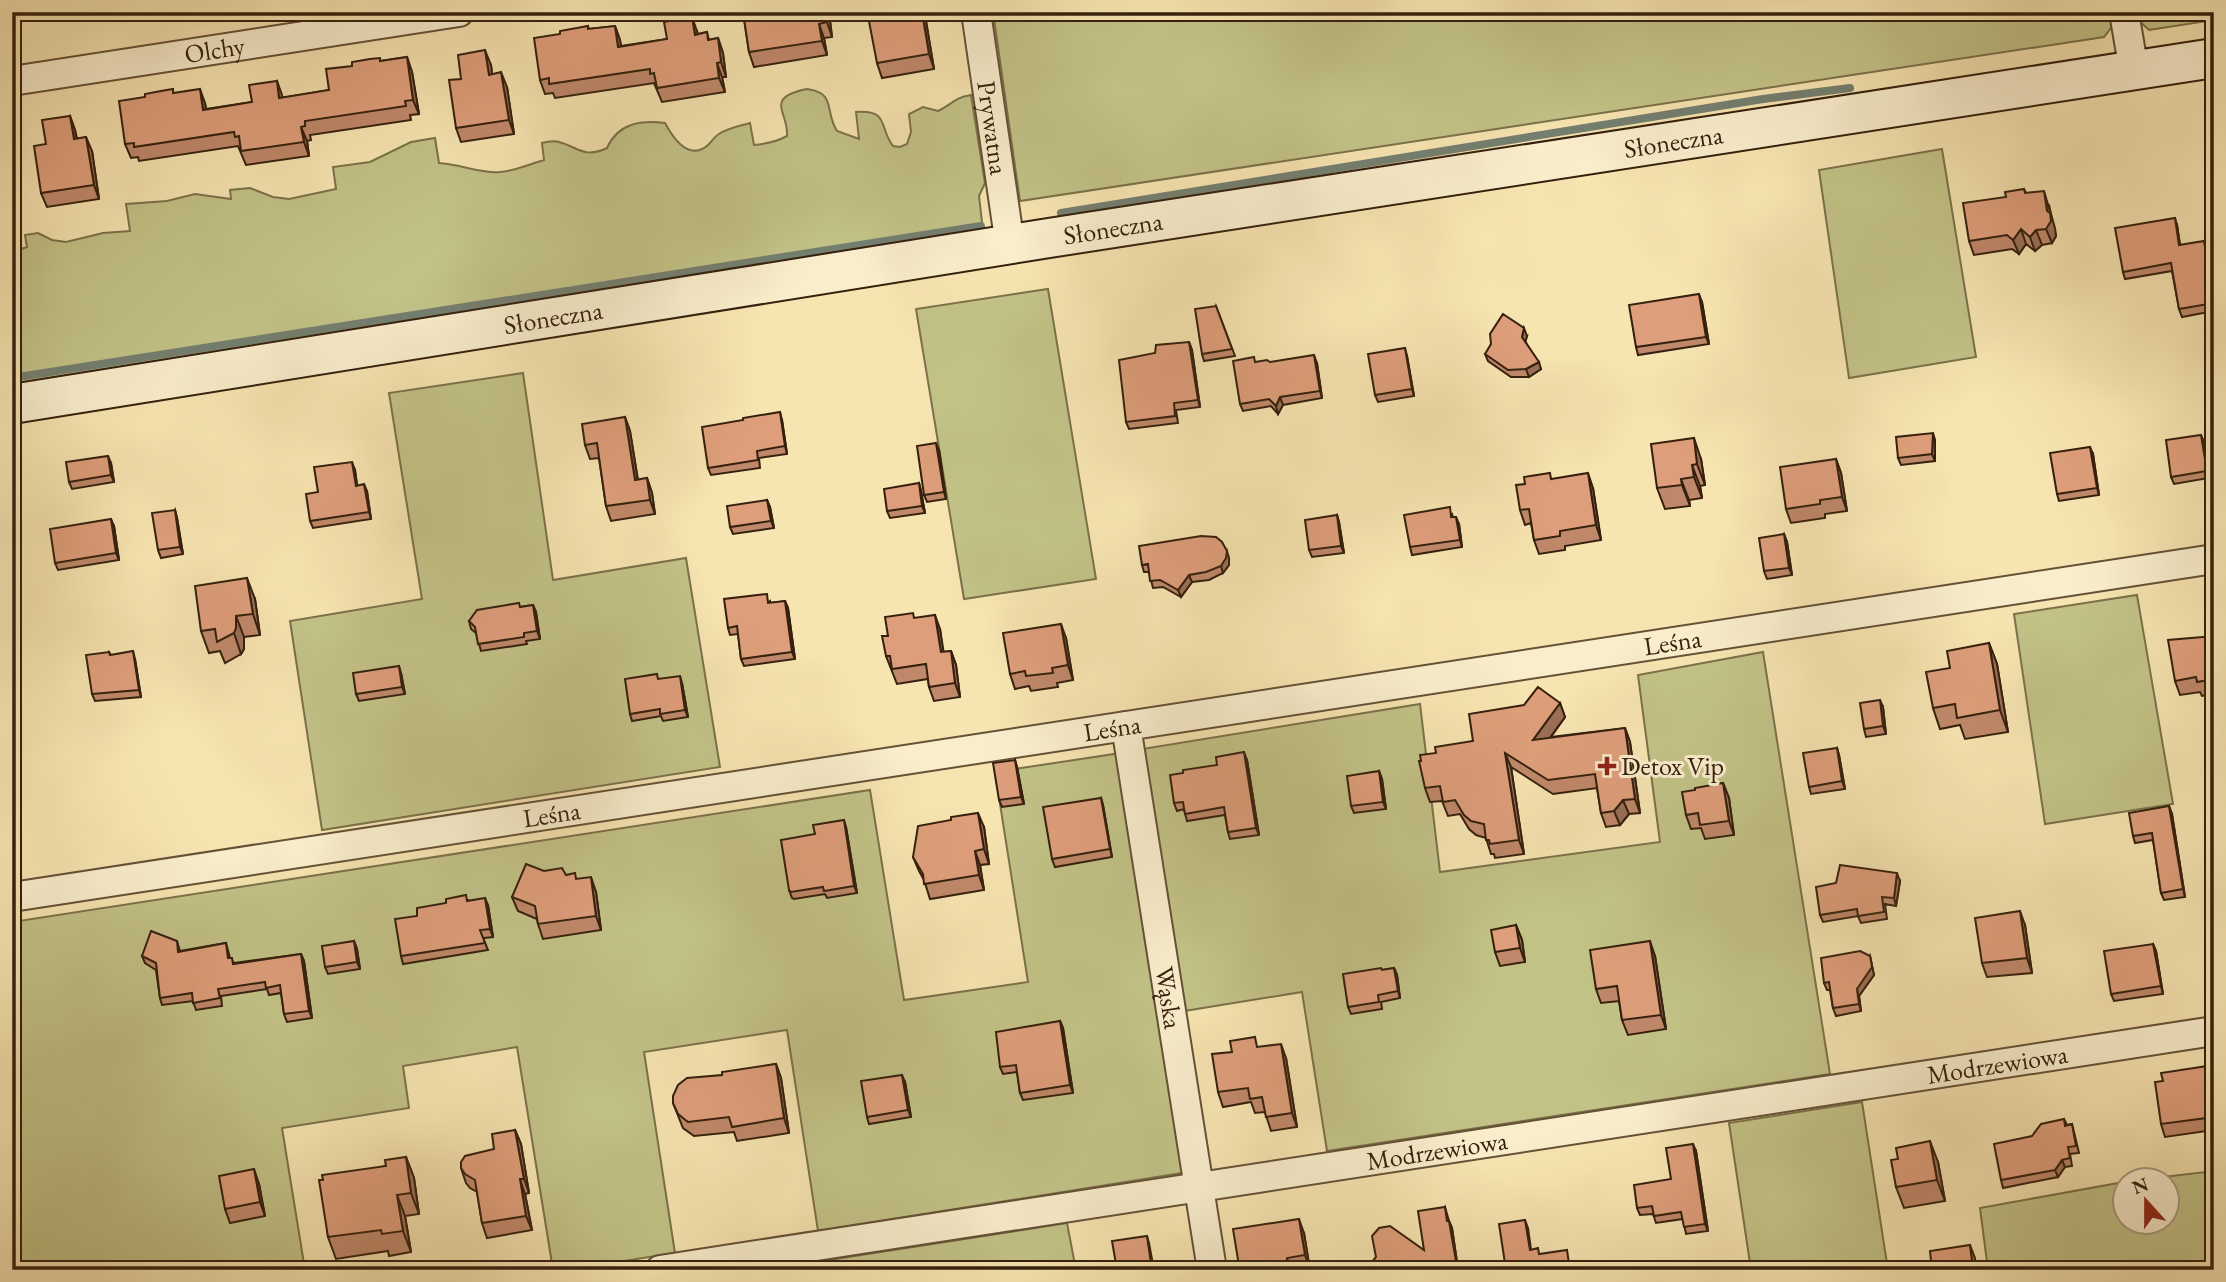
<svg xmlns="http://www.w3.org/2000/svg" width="2226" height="1282" viewBox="0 0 2226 1282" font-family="'EB Garamond',serif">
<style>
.green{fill:#c2c287;stroke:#7c714a;stroke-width:2}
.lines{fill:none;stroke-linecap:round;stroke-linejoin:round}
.stream{stroke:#747f70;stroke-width:8}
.minor-casing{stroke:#655136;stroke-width:32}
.secondary-casing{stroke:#35200d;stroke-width:42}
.minor{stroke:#f9edcc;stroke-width:28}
.secondary{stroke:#f9edcc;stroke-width:38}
.wall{fill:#bf886a;stroke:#35200d;stroke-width:2}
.shaded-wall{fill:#9b6f56;stroke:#35200d;stroke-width:2}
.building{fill:#de9e7b;stroke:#35200d;stroke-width:2}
.poi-dot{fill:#8f2418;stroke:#f9edcc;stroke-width:2.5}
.labels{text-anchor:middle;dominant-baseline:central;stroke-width:6;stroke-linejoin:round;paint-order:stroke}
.street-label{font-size:26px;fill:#35200d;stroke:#f9edcc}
.poi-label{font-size:26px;fill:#35200d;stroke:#f9edcc;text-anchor:start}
</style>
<rect width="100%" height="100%" fill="#f6e4b1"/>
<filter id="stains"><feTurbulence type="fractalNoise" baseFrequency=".00286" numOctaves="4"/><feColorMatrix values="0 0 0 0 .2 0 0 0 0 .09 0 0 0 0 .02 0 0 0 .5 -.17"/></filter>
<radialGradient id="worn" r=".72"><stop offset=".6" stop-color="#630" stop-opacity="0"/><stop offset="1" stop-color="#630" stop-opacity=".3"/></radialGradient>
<!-- green -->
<path class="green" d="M 993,12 L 2040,12 L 2042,14 L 2112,12 L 2114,24 L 2104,37 L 1020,201 Z
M 2135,12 L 2214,12 L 2214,20 L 2149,30 L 2135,17 Z
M 807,89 C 837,93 824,111 837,131 L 859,139 L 856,112 C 890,110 878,126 893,146 L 900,147 L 907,144 L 911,132 L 909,114 L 923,107 L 938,111 C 953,104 953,98 971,95 L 985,183 L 979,196 L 983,231 L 12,384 L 12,252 L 27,247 L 25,235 L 38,233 L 52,240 L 66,242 L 103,233 L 130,231 L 126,204 L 167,201 L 195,194 L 231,199 L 230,190 L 250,188 L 273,197 L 289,199 L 336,189 L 333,167 L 370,162 L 411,142 L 435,138 L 439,163 C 460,164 481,174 500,172 C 515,171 530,164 544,160 L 542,143 C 547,142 553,140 559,142 C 578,147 584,159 607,148 C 618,123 641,120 665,123 C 672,136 685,157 702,149 C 710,146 712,138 719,134 C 728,128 740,126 750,123 L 754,145 C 766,144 776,142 787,136 C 789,112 763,98 807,89 Z
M 1942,149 L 1976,357 L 1849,378 L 1819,170 Z
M 1048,289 L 1096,579 L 964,599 L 916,309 Z
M 523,373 L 553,580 L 686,558 L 720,767 L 322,830 L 290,621 L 422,599 L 389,393 Z
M 2137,595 L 2173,804 L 2045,824 L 2014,614 Z
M 1763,652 L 1830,1074 L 1327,1151 L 1302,992 L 1178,1012 L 1136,750 L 1420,704 L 1440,872 L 1660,842 L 1638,675 Z
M 1121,753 L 1188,1172 L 818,1231 L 787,1030 L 644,1052 L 675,1253 L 567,1270 L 553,1270 L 517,1047 L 403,1066 L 409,1108 L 282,1128 L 305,1270 L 12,1270 L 12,922 L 870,790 L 904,1000 L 1028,982 L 995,772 Z
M 1862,1102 L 1888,1270 L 1751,1270 L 1729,1123 Z
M 2214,1171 L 2214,1270 L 1988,1270 L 1980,1208 L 2124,1182 L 2124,1222 L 2166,1222 L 2166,1180 L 2137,1180 Z
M 1067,1223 L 1076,1270 L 818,1270 L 816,1262 Z"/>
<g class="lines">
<!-- stream -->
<path class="stream" d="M 1061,213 L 1763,99 L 1850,88
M 12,378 L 981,226"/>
<defs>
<g id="minor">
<path id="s1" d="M 976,12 L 1010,245"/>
<path d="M 2124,12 L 2134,71"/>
<path id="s2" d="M 12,81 L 459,12"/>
<path id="s3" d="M 1126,726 L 1212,1270"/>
<path id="s4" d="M 12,897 L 2214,559"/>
<path id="s5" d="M 660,1270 L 2214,1031"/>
</g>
<g id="secondary">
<path id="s6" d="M 12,404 L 1049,238 L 2214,58"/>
</g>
</defs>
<!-- minor casing -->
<use href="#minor" class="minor-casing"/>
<!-- secondary casing -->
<use href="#secondary" class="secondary-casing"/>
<!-- minor -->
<use href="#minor" class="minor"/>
<!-- secondary -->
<use href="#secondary" class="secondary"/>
</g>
<!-- wall -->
<path class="wall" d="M 12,12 L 20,12 L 20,29 L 12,29 Z
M 743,12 L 829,12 L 832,37 L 824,38 L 827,55 L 754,67 L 749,52 Z
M 880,12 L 923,12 L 926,21 L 934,69 L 882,78 L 877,63 Z
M 588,26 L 589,29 L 615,26 L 620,40 L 621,46 L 667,39 L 697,31 L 698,34 L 707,32 L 709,40 L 718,38 L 723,53 L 726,77 L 722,77 L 725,92 L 662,102 L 654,83 L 555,98 L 553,93 L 545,94 L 540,80 L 560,34 Z
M 407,57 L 412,72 L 419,114 L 410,115 L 411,120 L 310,135 L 311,140 L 307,141 L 309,156 L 246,165 L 238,146 L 139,161 L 138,157 L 131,158 L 125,144 L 174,93 L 205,103 L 206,109 L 252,102 L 277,81 L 282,98 L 329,90 L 381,61 Z
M 491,65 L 492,74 L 507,87 L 514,134 L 461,142 L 456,128 L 461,79 Z
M 70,116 L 75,130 L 77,138 L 92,151 L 99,199 L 47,207 L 41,193 L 46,144 Z
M 2024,189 L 2026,193 L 2049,205 L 2056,236 L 2052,243 L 2042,245 L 2035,251 L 2026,244 L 2019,254 L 2012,249 L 1974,255 L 1969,241 L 2006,197 Z
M 2177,225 L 2180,245 L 2207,248 L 2213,280 L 2214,280 L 2214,311 L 2182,317 L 2179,309 L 2172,271 L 2125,279 L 2123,272 Z
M 1702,302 L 1709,344 L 1638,355 L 1636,347 Z
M 1216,306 L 1235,356 L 1204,361 L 1202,354 Z
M 1527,336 L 1525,341 L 1541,369 L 1529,377 L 1511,377 L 1488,361 L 1485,354 Z
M 1189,342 L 1192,350 L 1200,407 L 1176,410 L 1178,423 L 1129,429 L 1126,422 L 1155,353 Z
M 1407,356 L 1414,396 L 1378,402 L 1375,395 Z
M 1256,362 L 1317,363 L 1322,398 L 1283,405 L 1278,414 L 1271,406 L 1243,411 L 1240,404 Z
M 625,417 L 630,431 L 638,480 L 647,478 L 652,493 L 655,514 L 611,521 L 606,506 L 599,458 L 590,459 L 585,445 Z
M 782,420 L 787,454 L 759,458 L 760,468 L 711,475 L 708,468 Z
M 1935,440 L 1935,461 L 1901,465 L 1898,458 Z
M 2204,442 L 2209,478 L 2174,484 L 2171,477 Z
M 939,450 L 946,499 L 927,502 L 924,495 Z
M 2093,454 L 2099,495 L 2059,501 L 2057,494 Z
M 1701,459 L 1705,485 L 1700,486 L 1702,498 L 1689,500 L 1690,506 L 1665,509 L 1657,488 Z
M 1836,459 L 1841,473 L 1847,511 L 1825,514 L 1825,518 L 1791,523 L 1786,509 Z
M 111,463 L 114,482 L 72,489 L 69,482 Z
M 355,470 L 357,485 L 367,491 L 371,519 L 313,528 L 310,521 L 318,492 Z
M 1552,479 L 1593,488 L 1601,540 L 1565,546 L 1565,550 L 1539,554 L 1534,540 L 1531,523 L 1525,525 L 1520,510 Z
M 919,483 L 921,491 L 925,513 L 890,518 L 887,511 Z
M 767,500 L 770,507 L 774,528 L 733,534 L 730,527 Z
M 175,510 L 177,518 L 183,554 L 161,558 L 158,550 Z
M 1452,514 L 1453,517 L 1459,524 L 1462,547 L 1412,555 L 1410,547 Z
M 1337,515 L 1339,522 L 1344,553 L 1312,557 L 1309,550 Z
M 114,526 L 119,560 L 58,570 L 55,563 Z
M 1784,534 L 1787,542 L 1792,575 L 1767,579 L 1764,571 Z
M 1229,558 L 1229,565 L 1223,573 L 1209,580 L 1192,582 L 1181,597 L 1163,587 L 1153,588 L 1149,572 L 1144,572 L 1142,565 Z
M 255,599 L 260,635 L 244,637 L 244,649 L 241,654 L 225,663 L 220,651 L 209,653 L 201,631 Z
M 770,601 L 770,603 L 785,601 L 788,608 L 795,659 L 744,666 L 741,659 L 738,634 L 730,635 L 728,628 Z
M 533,605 L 536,612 L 540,639 L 526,641 L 527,644 L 481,651 L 476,633 L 471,629 L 469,621 L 520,607 Z
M 915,618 L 940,629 L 943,652 L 951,651 L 956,665 L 960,697 L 934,701 L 929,687 L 928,679 L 897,684 L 886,656 L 888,636 Z
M 2214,636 L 2214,694 L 2202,696 L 2200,692 L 2180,695 L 2175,681 Z
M 1066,638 L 1073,680 L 1057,683 L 1058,687 L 1031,691 L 1029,686 L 1015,689 L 1010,674 Z
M 1989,643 L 1997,664 L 2008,732 L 1965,739 L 1960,725 L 1940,729 L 1933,708 L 1950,668 Z
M 109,652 L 111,655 L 135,659 L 141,697 L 95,701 L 92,694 Z
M 401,673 L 405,694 L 359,701 L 356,694 Z
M 659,679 L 682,683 L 688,717 L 663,721 L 661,716 L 632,721 L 630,714 Z
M 1560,703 L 1565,717 L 1551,737 L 1625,728 L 1630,742 L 1640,813 L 1629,814 L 1620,825 L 1606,827 L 1601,813 L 1597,788 L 1553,794 L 1511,767 L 1524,854 L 1495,858 L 1494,854 L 1491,854 L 1486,838 L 1476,835 L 1469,829 L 1460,814 L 1448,816 L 1442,801 L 1430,802 L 1425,788 L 1436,753 L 1473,741 Z
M 1883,707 L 1886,734 L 1866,737 L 1864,729 Z
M 1837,748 L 1839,755 L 1845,789 L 1811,794 L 1809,787 Z
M 1015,760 L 1017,767 L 1024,804 L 1002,807 L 999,800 Z
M 1247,760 L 1259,835 L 1230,839 L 1228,832 L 1225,815 L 1187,821 L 1184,809 L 1177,811 L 1174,803 Z
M 1379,771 L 1382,779 L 1386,809 L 1354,813 L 1351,806 Z
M 1723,783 L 1729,798 L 1734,835 L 1705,839 L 1701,828 L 1691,829 L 1686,815 L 1695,790 Z
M 1101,798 L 1103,805 L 1112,857 L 1055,867 L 1052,859 Z
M 2169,806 L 2172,814 L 2185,897 L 2164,900 L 2161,893 L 2153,840 L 2135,843 L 2133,836 Z
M 846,827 L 857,893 L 827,898 L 825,894 L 794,899 L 792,898 L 789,890 L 815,834 Z
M 984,827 L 989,864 L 980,865 L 984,890 L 930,899 L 924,880 L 919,871 L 913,857 Z
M 544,871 L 566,875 L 577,879 L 596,892 L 601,930 L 543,939 L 538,924 L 537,919 L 518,911 L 512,897 Z
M 1900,881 L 1896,906 L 1885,904 L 1887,919 L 1861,923 L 1858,916 L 1823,922 L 1820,915 Z
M 467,900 L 488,905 L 493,937 L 483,938 L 488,950 L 403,964 L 401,956 L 417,916 Z
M 1516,925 L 1522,940 L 1525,962 L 1500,966 L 1495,952 Z
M 2025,925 L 2032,973 L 1987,977 L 1982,963 Z
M 177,941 L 180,951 L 226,943 L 230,958 L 234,963 L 301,954 L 304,961 L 312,1018 L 287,1022 L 284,1014 L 281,993 L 269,995 L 267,989 L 221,996 L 222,1006 L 196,1010 L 193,1001 L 162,1005 L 160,998 L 156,970 L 145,963 L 142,956 Z
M 354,941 L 357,949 L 360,969 L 328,974 L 325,967 Z
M 2153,944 L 2156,951 L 2163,994 L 2114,1001 L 2111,994 Z
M 1655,956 L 1666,1029 L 1628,1035 L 1622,1020 L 1619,1001 L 1601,1003 L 1596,989 Z
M 1870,956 L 1874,975 L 1859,996 L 1861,1011 L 1836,1016 L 1833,1008 L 1830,990 L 1827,990 L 1824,983 Z
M 1394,968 L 1397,975 L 1400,998 L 1381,1002 L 1382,1009 L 1351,1014 L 1348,1007 L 1382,970 Z
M 1060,1021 L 1063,1028 L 1073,1093 L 1023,1100 L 1020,1093 L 1017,1072 L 1003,1074 L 1000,1067 Z
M 1259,1047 L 1286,1058 L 1297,1127 L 1271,1131 L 1265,1112 L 1255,1113 L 1251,1102 L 1223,1107 L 1218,1092 Z
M 776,1064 L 781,1078 L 789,1133 L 737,1141 L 734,1132 L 694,1136 L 683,1128 L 673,1103 L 722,1075 Z
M 2214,1065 L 2214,1130 L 2165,1137 L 2161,1124 L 2163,1081 Z
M 905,1082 L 911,1117 L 869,1124 L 867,1117 Z
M 2064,1119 L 2067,1125 L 2072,1124 L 2074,1132 L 2079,1153 L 2070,1154 L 2072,1166 L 2065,1167 L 2058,1177 L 2003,1188 L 2001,1180 L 2032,1136 Z
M 515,1130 L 521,1144 L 529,1193 L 525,1194 L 532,1230 L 487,1238 L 482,1223 L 477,1192 L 470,1188 L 466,1183 L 461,1168 L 494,1149 Z
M 1696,1151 L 1708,1231 L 1686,1234 L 1683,1219 L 1656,1223 L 1653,1214 L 1640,1215 L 1637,1208 L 1671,1179 Z
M 406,1157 L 414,1178 L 419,1214 L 405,1216 L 411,1252 L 389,1256 L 388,1251 L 336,1259 L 328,1237 L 323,1180 L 386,1166 Z
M 1938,1162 L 1945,1201 L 1904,1208 L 1896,1187 Z
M 259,1184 L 265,1216 L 230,1223 L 225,1209 Z
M 1445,1207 L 1449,1221 L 1452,1228 L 1458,1269 L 1456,1270 L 1366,1270 L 1376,1257 L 1424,1250 Z
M 1304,1233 L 1310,1270 L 1240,1270 L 1239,1266 Z"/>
<!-- shaded-wall -->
<path class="shaded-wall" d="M 15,12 L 20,12 L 20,29 L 15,15 Z
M 826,12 L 829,12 L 832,37 L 827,22 Z
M 922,12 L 923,12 L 926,21 L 934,69 L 929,54 Z
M 692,17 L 697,31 L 700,49 L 695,35 Z
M 819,24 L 824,38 L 827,55 L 822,41 Z
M 615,26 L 620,40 L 623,61 L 618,47 Z
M 718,38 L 723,53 L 726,77 L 721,62 Z
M 485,50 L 491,65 L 494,89 L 489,75 Z
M 407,57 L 412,72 L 419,114 L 413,100 Z
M 717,63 L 722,77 L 725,92 L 719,78 Z
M 501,72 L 507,87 L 514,134 L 509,120 Z
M 277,81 L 282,95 L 285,113 L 279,98 Z
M 200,89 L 205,103 L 208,124 L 203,110 Z
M 70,116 L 75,130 L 79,153 L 74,139 Z
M 301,127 L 307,141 L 309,156 L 304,142 Z
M 86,137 L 92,151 L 99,199 L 94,185 Z
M 2044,191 L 2055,228 L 2056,236 L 2052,243 L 2046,229 L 2047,211 Z
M 2175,218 L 2177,225 L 2181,252 L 2179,245 Z
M 2021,229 L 2026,244 L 2019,254 L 2013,240 Z
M 2036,230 L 2042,245 L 2035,251 L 2030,237 Z
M 2204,241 L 2207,248 L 2214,287 L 2211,281 Z
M 1699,294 L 1702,302 L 1709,344 L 1706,337 Z
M 1524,328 L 1527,336 L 1525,344 L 1522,337 Z
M 1189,342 L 1192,350 L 1200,407 L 1198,400 Z
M 1405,348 L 1407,356 L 1414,396 L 1412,389 Z
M 1314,355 L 1317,363 L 1322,398 L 1320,391 Z
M 1539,362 L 1541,369 L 1529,377 L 1526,369 Z
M 1280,397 L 1283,405 L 1278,414 L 1276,406 Z
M 780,412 L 782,420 L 787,454 L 785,446 Z
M 625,417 L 630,431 L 640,494 L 635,480 Z
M 1933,433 L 1935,440 L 1935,461 L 1932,454 Z
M 2201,435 L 2204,442 L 2209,478 L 2207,471 Z
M 1694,438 L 1701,459 L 1705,485 L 1697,464 Z
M 936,443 L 939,450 L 946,499 L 944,492 Z
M 2090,447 L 2093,454 L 2099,495 L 2097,488 Z
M 108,456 L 111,463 L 114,482 L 111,475 Z
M 1836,459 L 1841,473 L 1847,511 L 1842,497 Z
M 352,462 L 355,470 L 358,493 L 356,486 Z
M 1692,465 L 1700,486 L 1702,498 L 1694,477 Z
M 1588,473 L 1593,488 L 1601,540 L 1596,525 Z
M 647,478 L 652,493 L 655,514 L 650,500 Z
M 1681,479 L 1689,500 L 1690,506 L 1682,485 Z
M 919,483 L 921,491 L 925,513 L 922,506 Z
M 364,484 L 367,491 L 371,519 L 369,512 Z
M 767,500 L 770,507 L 774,528 L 771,521 Z
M 175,510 L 177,518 L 183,554 L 180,547 Z
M 1337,515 L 1339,522 L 1344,553 L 1341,546 Z
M 1456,517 L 1459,524 L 1462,547 L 1460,540 Z
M 111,519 L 114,526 L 119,560 L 116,553 Z
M 1784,534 L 1787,542 L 1792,575 L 1789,568 Z
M 1227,551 L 1229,558 L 1229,565 L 1223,573 L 1221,566 Z
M 1189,575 L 1192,582 L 1181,597 L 1178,590 Z
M 247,578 L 255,599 L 260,635 L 253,614 Z
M 785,601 L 788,608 L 795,659 L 792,652 Z
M 533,605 L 536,612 L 540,639 L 537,631 Z
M 935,615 L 940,629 L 946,667 L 941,652 Z
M 236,616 L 244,637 L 244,649 L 241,654 L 234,633 Z
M 1061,624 L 1066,638 L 1073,680 L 1068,665 Z
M 1989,643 L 1997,664 L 2008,732 L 2000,710 Z
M 133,651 L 135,659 L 141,697 L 139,690 Z
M 951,651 L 956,665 L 960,697 L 955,683 Z
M 399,666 L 401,673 L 405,694 L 402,687 Z
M 680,676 L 682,683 L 688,717 L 685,710 Z
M 1880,700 L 1883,707 L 1886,734 L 1883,726 Z
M 1560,703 L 1565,717 L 1538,754 L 1533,740 Z
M 1625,728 L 1630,742 L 1640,813 L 1635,799 Z
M 1837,748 L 1839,755 L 1845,789 L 1842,781 Z
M 1244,752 L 1247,760 L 1259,835 L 1256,828 Z
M 1505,753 L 1511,767 L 1524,854 L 1519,840 Z
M 1015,760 L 1017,767 L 1024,804 L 1021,797 Z
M 1379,771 L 1382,779 L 1386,809 L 1383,802 Z
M 1723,783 L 1729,798 L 1734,835 L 1729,821 Z
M 1101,798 L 1103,805 L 1112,857 L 1110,849 Z
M 1623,800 L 1629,814 L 1620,825 L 1614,811 Z
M 2169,806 L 2172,814 L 2185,897 L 2183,889 Z
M 978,813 L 984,827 L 989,864 L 984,849 Z
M 844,820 L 846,827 L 857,893 L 854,886 Z
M 975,851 L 980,865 L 984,890 L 979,875 Z
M 1897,873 L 1900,881 L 1896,906 L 1894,898 Z
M 591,877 L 596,892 L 601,930 L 596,916 Z
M 485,898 L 488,905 L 493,937 L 490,929 Z
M 2020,911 L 2025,925 L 2032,973 L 2027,958 Z
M 1516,925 L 1522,940 L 1525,962 L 1520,948 Z
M 354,941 L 357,949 L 360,969 L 357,962 Z
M 1650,941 L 1655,956 L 1666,1029 L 1661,1015 Z
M 2153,944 L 2156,951 L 2163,994 L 2161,986 Z
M 301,954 L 304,961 L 312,1018 L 309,1011 Z
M 1870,956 L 1874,975 L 1859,996 L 1861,1011 L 1859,1004 L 1857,989 Z
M 1394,968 L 1397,975 L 1400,998 L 1398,991 Z
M 1060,1021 L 1063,1028 L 1073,1093 L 1070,1085 Z
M 1281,1044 L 1286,1058 L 1297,1127 L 1292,1113 Z
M 776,1064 L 781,1078 L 789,1133 L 784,1118 Z
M 902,1075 L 905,1082 L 911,1117 L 908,1110 Z
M 515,1130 L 521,1144 L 529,1193 L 524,1179 Z
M 1930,1141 L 1938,1162 L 1945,1201 L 1937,1180 Z
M 1693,1144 L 1696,1151 L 1708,1231 L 1705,1224 Z
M 406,1157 L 414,1178 L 419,1214 L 411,1193 Z
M 2062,1160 L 2065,1167 L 2058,1177 L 2055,1170 Z
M 254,1169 L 259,1184 L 265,1216 L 260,1202 Z
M 520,1179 L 525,1194 L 532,1230 L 526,1216 Z
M 397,1195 L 405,1216 L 411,1252 L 403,1231 Z
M 1299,1219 L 1304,1233 L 1310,1270 L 1305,1255 Z
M 1525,1220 L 1528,1228 L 1532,1257 L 1530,1250 Z
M 1449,1221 L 1452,1228 L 1458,1269 L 1456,1261 Z
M 1147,1236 L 1149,1243 L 1154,1270 L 1152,1270 Z
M 1970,1245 L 1975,1258 L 1976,1270 L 1973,1270 Z
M 1287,1258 L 1291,1270 L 1286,1270 Z"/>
<!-- building -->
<path class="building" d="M 743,12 L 826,12 L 827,22 L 819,24 L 822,41 L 749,52 Z
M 880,12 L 922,12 L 929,54 L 877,63 L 868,16 L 880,14 Z
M 692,17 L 695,35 L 707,32 L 708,40 L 718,38 L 721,62 L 717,63 L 719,78 L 657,88 L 654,73 L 650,74 L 650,69 L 549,84 L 549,78 L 540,80 L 534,38 L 560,34 L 560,31 L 588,26 L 588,29 L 615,26 L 618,47 L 667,39 L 664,22 Z
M 485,50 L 489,75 L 501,72 L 509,120 L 456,128 L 449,80 L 461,79 L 458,55 Z
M 407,57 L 413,100 L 405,101 L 406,106 L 305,121 L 305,126 L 301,127 L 304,142 L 241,151 L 239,136 L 235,137 L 234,132 L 134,147 L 134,143 L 125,144 L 119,101 L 145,97 L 145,94 L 161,91 L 173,89 L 173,93 L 200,89 L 203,110 L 252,102 L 249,85 L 277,81 L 279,98 L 329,90 L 326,69 L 352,66 L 352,62 L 370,59 L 380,58 L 380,61 Z
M 70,116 L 74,139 L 86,137 L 94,185 L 41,193 L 34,146 L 46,144 L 42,120 Z
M 2024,189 L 2025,193 L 2044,191 L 2047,211 L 2050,213 L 2051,221 L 2046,229 L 2036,230 L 2030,237 L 2021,229 L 2013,240 L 2007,235 L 1969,241 L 1963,203 L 2006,197 L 2005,192 Z
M 2175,218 L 2179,245 L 2204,241 L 2211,281 L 2214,280 L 2214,303 L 2179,309 L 2171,263 L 2123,272 L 2115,228 Z
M 1699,294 L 1706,337 L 1636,347 L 1629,305 Z
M 1216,306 L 1232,349 L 1202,354 L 1195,309 Z
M 1503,314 L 1524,328 L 1522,337 L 1539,362 L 1526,369 L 1508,370 L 1485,354 L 1491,344 L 1490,334 Z
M 1189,342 L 1198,400 L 1174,403 L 1175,416 L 1126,422 L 1119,360 L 1155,353 L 1156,345 Z
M 1405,348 L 1412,389 L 1375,395 L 1368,354 Z
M 1314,355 L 1320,391 L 1280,397 L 1276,406 L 1269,399 L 1240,404 L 1233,361 L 1254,357 L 1255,362 L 1267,360 L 1270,362 Z
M 780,412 L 785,446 L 757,451 L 758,460 L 708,468 L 702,427 L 743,420 L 743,418 Z
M 625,417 L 635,480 L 647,478 L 650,500 L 606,506 L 597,443 L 585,445 L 582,424 Z
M 1933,433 L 1932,454 L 1898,458 L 1896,437 Z
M 2201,435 L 2207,471 L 2171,477 L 2166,440 Z
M 1694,438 L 1697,464 L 1692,465 L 1694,477 L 1681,479 L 1682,485 L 1657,488 L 1651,444 Z
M 936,443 L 944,492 L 924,495 L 917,446 Z
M 2090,447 L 2097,488 L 2057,494 L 2050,453 Z
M 108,456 L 111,475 L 69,482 L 66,462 Z
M 1836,459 L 1842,497 L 1820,500 L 1820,504 L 1786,509 L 1780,467 Z
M 352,462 L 356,486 L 364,484 L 369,512 L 310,521 L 306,494 L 318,492 L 314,467 Z
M 1550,473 L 1551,479 L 1588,473 L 1596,525 L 1560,531 L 1560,536 L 1534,540 L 1529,509 L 1520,510 L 1516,485 L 1525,484 L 1524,477 Z
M 919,483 L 922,506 L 887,511 L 884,489 Z
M 767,500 L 771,521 L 730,527 L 727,506 Z
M 1450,507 L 1451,517 L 1456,517 L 1460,540 L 1410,547 L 1404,515 Z
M 175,510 L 180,547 L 158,550 L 152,513 Z
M 1337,515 L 1341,546 L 1309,550 L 1305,520 Z
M 111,519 L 116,553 L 55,563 L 50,529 Z
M 1784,534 L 1789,568 L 1764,571 L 1759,538 Z
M 1201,536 L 1216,537 L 1222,542 L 1227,551 L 1226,558 L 1221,566 L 1206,572 L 1189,575 L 1178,590 L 1160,580 L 1150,581 L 1148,564 L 1142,565 L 1139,546 Z
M 247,578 L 253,614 L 236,616 L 236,628 L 234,633 L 217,642 L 215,629 L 201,631 L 195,586 Z
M 767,594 L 768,603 L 785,601 L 792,652 L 741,659 L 737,626 L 728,628 L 724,599 Z
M 519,603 L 520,607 L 533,605 L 537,631 L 524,633 L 524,637 L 478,644 L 475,627 L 469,621 L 477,610 Z
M 913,613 L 914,618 L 935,615 L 941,652 L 951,651 L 955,683 L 929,687 L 926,664 L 892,669 L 890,656 L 886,656 L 882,636 L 888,636 L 885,617 Z
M 1061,624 L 1068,665 L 1052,668 L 1053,673 L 1026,676 L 1025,671 L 1010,674 L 1003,633 Z
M 2214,636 L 2214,679 L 2197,682 L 2196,677 L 2175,681 L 2168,640 Z
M 1989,643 L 2000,710 L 1957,718 L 1955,704 L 1933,708 L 1926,672 L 1950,668 L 1947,651 Z
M 133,651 L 139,690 L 92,694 L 86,655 L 109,652 L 110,655 Z
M 399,666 L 402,687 L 356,694 L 353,673 Z
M 657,674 L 658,679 L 680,676 L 685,710 L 660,714 L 660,709 L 630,714 L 625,679 Z
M 1538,687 L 1560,703 L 1533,740 L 1625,728 L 1635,799 L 1623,800 L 1614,811 L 1601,813 L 1595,774 L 1548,780 L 1505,753 L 1519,840 L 1490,844 L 1489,840 L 1486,840 L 1484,824 L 1471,821 L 1464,815 L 1455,800 L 1443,802 L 1440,786 L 1425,788 L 1419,761 L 1421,761 L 1420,755 L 1436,753 L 1435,747 L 1473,741 L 1469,714 L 1524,705 Z
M 1880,700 L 1883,726 L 1864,729 L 1860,703 Z
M 1837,748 L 1842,781 L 1809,787 L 1803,753 Z
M 1244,752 L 1256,828 L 1228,832 L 1224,807 L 1185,814 L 1183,802 L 1174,803 L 1170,775 L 1183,773 L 1183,770 L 1217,765 L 1216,757 Z
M 1015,760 L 1021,797 L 999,800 L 993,763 Z
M 1379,771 L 1383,802 L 1351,806 L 1347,776 Z
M 1723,783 L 1729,821 L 1700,825 L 1698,813 L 1686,815 L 1682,792 L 1695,790 L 1695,788 Z
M 1101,798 L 1110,849 L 1052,859 L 1043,807 Z
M 2169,806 L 2183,889 L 2161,893 L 2152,833 L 2133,836 L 2129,813 Z
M 978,813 L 984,849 L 975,851 L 979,875 L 924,884 L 923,874 L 913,857 L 918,826 L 951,820 L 951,817 Z
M 844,820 L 854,886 L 824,891 L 823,887 L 791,892 L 789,890 L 781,840 L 815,834 L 813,825 Z
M 526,864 L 544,871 L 562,868 L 566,875 L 575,873 L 576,879 L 591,877 L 596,916 L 538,924 L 535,906 L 512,897 Z
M 1840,865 L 1897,873 L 1894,898 L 1882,897 L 1884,912 L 1858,916 L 1857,909 L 1820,915 L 1816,887 L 1836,883 Z
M 466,895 L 467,901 L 485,898 L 490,929 L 480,930 L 485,943 L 401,956 L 395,919 L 417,916 L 417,908 L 446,903 L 446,899 Z
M 2020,911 L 2027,958 L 1982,963 L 1975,918 Z
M 1516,925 L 1520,948 L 1495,952 L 1491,930 Z
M 151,931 L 177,941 L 178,952 L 226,943 L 228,958 L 232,958 L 233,964 L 301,954 L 309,1011 L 284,1014 L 280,985 L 266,988 L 265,982 L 218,989 L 220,998 L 193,1003 L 192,993 L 160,998 L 156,963 L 142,956 Z
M 354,941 L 357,962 L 325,967 L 322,946 Z
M 1650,941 L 1661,1015 L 1622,1020 L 1617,986 L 1596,989 L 1590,950 Z
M 2153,944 L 2161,986 L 2111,994 L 2104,951 Z
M 1860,951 L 1870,956 L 1872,967 L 1857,989 L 1859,1004 L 1833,1008 L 1829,982 L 1824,983 L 1821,958 Z
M 1381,968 L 1382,970 L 1394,968 L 1398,991 L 1378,995 L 1379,1002 L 1348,1007 L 1343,974 Z
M 1060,1021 L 1070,1085 L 1020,1093 L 1016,1065 L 1000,1067 L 996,1032 Z
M 1255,1037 L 1257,1047 L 1281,1044 L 1292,1113 L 1266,1117 L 1262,1097 L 1250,1099 L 1248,1088 L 1218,1092 L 1212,1054 L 1232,1052 L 1230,1041 Z
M 776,1064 L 784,1118 L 732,1127 L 729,1117 L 688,1122 L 678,1114 L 673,1103 L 673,1096 L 678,1085 L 687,1078 L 722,1075 L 722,1072 Z
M 2214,1065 L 2214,1117 L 2161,1124 L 2155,1082 L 2163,1081 L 2161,1073 Z
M 902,1075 L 908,1110 L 867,1117 L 861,1081 Z
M 2064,1119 L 2065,1126 L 2072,1124 L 2076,1146 L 2068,1147 L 2070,1158 L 2062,1160 L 2055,1170 L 2001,1180 L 1994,1144 L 2032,1136 L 2041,1124 Z
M 515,1130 L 524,1179 L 520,1179 L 526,1216 L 482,1223 L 475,1180 L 465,1174 L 461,1168 L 461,1162 L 465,1156 L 494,1149 L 492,1134 Z
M 1930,1141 L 1937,1180 L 1896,1187 L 1891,1160 L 1898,1159 L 1896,1148 Z
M 1693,1144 L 1705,1224 L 1684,1227 L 1681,1212 L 1654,1216 L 1652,1206 L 1637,1208 L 1634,1185 L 1671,1179 L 1666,1148 Z
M 406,1157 L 411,1193 L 397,1195 L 403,1231 L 382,1234 L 381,1230 L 328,1237 L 319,1180 L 323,1180 L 322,1175 L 386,1166 L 385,1160 Z
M 254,1169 L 260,1202 L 225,1209 L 219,1176 Z
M 1445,1207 L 1447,1221 L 1449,1221 L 1456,1261 L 1453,1262 L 1454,1268 L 1444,1270 L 1427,1270 L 1427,1266 L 1402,1270 L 1366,1270 L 1376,1257 L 1372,1236 L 1379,1228 L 1390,1226 L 1424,1250 L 1418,1211 Z
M 1299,1219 L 1305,1255 L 1287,1258 L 1286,1270 L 1258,1270 L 1255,1263 L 1239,1266 L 1233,1229 Z
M 1525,1220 L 1530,1250 L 1538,1248 L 1539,1254 L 1567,1250 L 1570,1270 L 1506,1270 L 1499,1224 Z
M 1147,1236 L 1152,1270 L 1117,1270 L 1112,1241 Z
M 1970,1245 L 1973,1270 L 1932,1270 L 1930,1251 Z
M 2183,1266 L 2188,1270 L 2180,1270 Z"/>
<!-- markers -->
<path class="poi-dot" d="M1603.5 755.5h7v7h7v7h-7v7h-7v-7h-7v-7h7z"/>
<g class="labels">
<!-- street labels -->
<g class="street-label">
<text stroke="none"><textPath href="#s2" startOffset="205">Olchy</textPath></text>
<text stroke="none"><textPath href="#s1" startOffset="117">Prywatna</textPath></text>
<text stroke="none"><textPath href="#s6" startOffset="1682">Słoneczna</textPath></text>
<text stroke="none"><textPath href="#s6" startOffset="1115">Słoneczna</textPath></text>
<text stroke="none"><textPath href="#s6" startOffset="548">Słoneczna</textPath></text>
<text stroke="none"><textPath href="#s4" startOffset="1680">Leśna</textPath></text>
<text stroke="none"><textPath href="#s4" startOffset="1113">Leśna</textPath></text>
<text stroke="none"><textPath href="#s4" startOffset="546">Leśna</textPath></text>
<text stroke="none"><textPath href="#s3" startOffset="275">Wąska</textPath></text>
<text stroke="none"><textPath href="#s5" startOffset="1353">Modrzewiowa</textPath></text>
<text stroke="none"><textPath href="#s5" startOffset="786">Modrzewiowa</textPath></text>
</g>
<!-- poi labels -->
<g class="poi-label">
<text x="1621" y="766">Detox Vip</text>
</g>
</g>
<!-- margin -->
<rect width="2226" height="1282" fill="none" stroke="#f6e4b1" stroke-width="42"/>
<rect x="14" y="14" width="2198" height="1254" fill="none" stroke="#35200d" stroke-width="3.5"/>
<rect x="21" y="21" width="2184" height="1240" fill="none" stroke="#35200d" stroke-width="2"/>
<!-- north arrow -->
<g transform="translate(2146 1201) rotate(339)"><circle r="33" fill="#f9edcc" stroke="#ab9b80" stroke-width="2"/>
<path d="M0-5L12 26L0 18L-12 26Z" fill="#8f2418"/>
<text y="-10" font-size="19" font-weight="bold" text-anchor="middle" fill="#35200d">N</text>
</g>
<rect width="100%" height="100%" filter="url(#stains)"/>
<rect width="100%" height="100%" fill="url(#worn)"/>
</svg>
